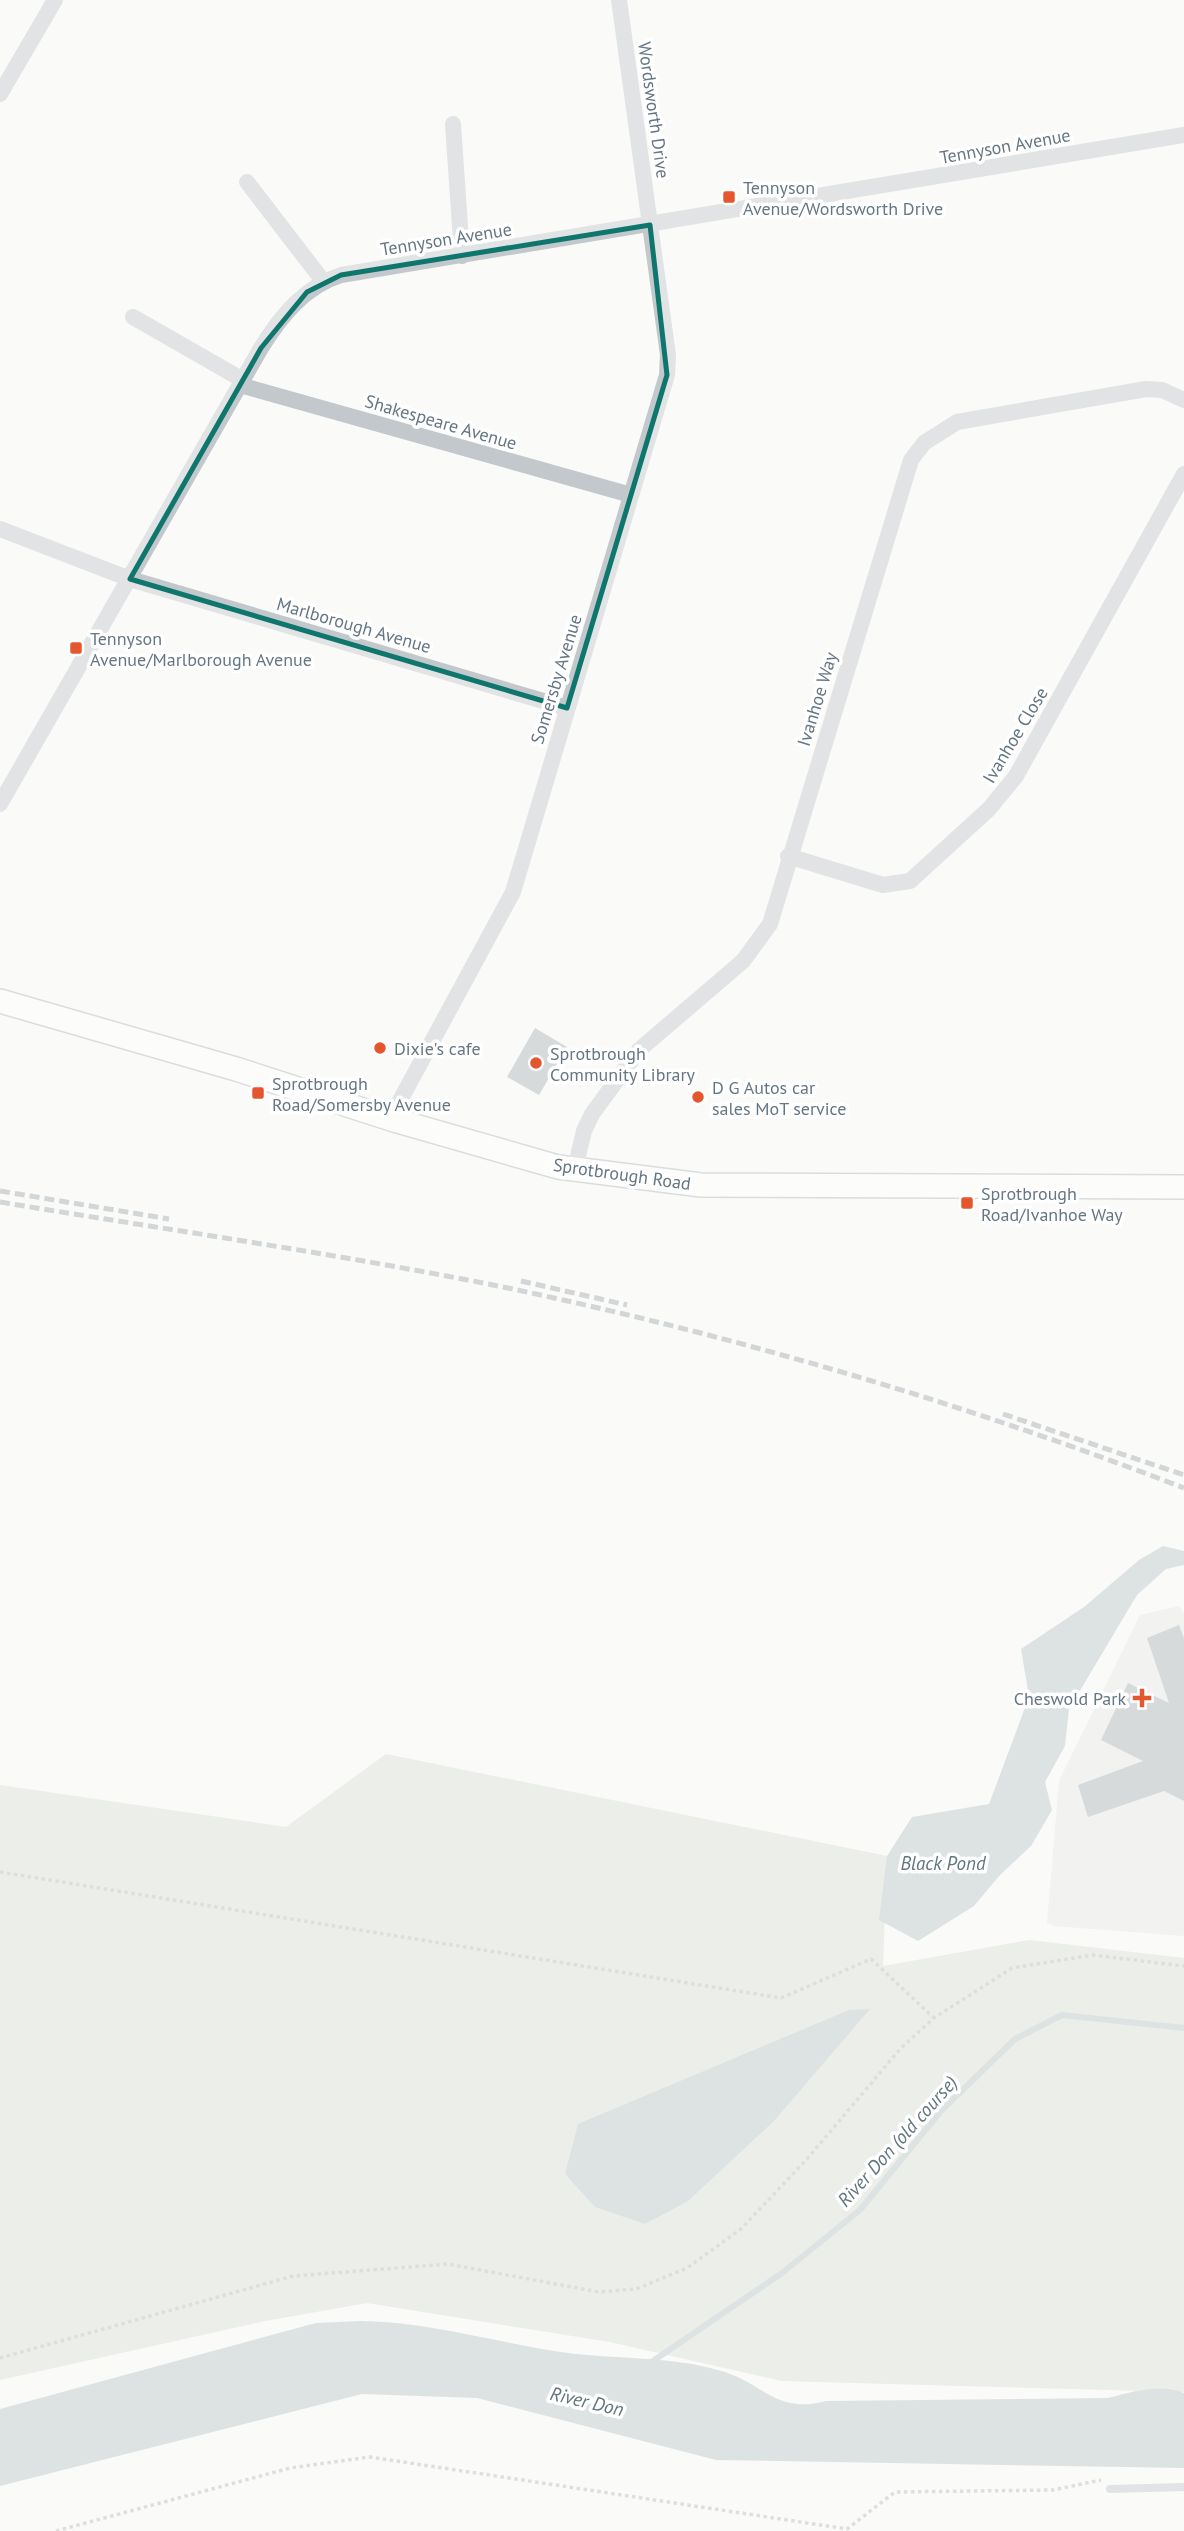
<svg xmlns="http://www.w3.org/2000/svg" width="1184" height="2531" viewBox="0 0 1184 2531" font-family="'PT Sans',sans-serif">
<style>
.built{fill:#e8e9e9}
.green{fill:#dadfd7}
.water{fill:#bbc7cb}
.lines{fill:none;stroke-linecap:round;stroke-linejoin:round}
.stream{stroke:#bbc7cb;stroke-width:6}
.building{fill:#aab3b9}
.secondary-casing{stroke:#b3babf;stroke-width:26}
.path{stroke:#bbbfc2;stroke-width:3.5;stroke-dasharray:3.5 3.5;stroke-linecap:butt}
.lane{stroke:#c3c8cc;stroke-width:8}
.street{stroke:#c3c8cc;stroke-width:16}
.secondary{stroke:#fff;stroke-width:23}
.rail{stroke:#a2aab0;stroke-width:5;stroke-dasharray:10 5;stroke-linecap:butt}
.marked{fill:none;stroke:#0f766e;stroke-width:5;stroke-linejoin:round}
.poi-dot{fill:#e4572e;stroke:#fff;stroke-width:2.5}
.labels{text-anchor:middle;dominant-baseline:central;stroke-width:7;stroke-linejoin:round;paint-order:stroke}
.street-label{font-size:18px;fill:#657683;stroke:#fff}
.poi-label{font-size:18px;fill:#657683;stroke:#fff;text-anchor:start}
.water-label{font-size:19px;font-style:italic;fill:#60757c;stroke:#fff}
</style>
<rect width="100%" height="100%" fill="#fafaf8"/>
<!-- built -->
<path class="built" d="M 1179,1606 L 1184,1614 L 1184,1936 L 1054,1926 L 1047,1923 L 1059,1781 L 1140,1615 Z"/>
<!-- green -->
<path class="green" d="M 386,1754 L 887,1856 L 883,1966 L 1029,1940 L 1184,1958 L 1184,2392 L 782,2381 L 610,2342 L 367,2303 L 265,2321 L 0,2380 L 0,1785 L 286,1827 Z"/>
<!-- water -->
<path class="water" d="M 1163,1546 L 1184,1551 L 1184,1565 L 1166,1569 L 1137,1595 L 1069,1709 L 1065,1746 L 1045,1782 L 1052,1810 L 1031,1846 L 1000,1875 L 974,1906 L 918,1941 L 879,1920 L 887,1856 L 912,1817 L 989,1804 L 1029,1697 L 1021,1649 L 1084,1607 L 1139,1560 Z
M 870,2009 L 774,2121 L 688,2201 L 645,2224 L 595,2207 L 565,2174 L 578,2124 L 849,2010 Z
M 361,2321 C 434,2322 503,2345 576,2354 C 623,2359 672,2357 718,2370 C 762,2381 775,2415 826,2401 L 1108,2398 C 1131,2392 1161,2383 1184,2393 L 1184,2468 L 716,2460 L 477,2398 L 362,2394 L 0,2486 L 0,2409 L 316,2323 Z"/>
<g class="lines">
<!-- stream -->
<path class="stream" d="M 650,2363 L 782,2273 L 860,2210 L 941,2111 L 1015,2039 L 1062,2015 L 1184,2028"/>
</g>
<!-- building -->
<path class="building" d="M 535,1028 L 567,1047 L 539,1095 L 507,1077 Z
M 1179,1625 L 1184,1638 L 1184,1801 L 1164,1791 L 1088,1817 L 1078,1785 L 1143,1761 L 1101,1740 L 1128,1683 L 1169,1703 L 1147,1638 Z"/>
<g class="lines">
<defs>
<path id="secondary" d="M 0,1001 L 236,1069 L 394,1120 L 558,1167 L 701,1185 L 1184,1187"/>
</defs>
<!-- secondary casing -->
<use href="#secondary" class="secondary-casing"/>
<!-- path -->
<path class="path" d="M 0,1872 L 781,1998 L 871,1959 L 934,2018
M 0,2358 L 293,2276 L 448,2264 L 599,2292 L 636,2289 L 687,2268 L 741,2229 L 807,2159 L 901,2048 L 934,2018 L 1012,1968 L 1093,1955 L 1184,1966
M 56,2531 L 290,2468 L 370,2457 L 847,2529 L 895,2492 L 1053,2490 L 1101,2480"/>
<!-- lane -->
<path class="lane" d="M 1110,2489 L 1184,2487"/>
<!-- street -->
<path class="street" d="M 0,94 L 55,0
M 453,124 L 462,256
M 247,182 L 323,281
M 133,317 L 243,380
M 240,385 L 631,495
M 0,529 L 130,579 L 567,708
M 0,804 L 261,348 C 281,316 304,287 341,275 L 1184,135
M 788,856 L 883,885 L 910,881 L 989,809 L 1016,776 L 1184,474
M 394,1120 L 396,1108 L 513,892 L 667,375 L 668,355 L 619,0
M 575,1169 L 584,1131 L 592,1114 L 639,1050 L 743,961 L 770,924 L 911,460 L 924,443 L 957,422 L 1146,389 L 1162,390 L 1184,400"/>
<!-- secondary -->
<use href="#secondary" class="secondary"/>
<!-- rail -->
<path class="rail" d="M 0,1191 L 169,1219
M 0,1202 C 169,1230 340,1254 508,1288 C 737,1336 966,1404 1184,1488
M 521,1281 L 627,1305
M 1003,1414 L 1184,1475"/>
</g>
<!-- marked area -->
<path d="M0 0H1184V2531H0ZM 650,225 L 667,375 L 567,708 L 130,579 L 261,348 L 307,292 L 341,275 Z" fill="#fafaf8" fill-opacity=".55" fill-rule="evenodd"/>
<path class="marked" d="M 650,225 L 667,375 L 567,708 L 130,579 L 261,348 L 307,292 L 341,275 Z"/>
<!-- markers -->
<g class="poi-dot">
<rect x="722" y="190" width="14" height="14" rx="3.5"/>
<rect x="69" y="641" width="14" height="14" rx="3.5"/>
<circle cx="380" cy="1048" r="7"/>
<circle cx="536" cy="1063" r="7"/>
<rect x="251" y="1086" width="14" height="14" rx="3.5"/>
<circle cx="698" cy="1097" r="7"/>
<rect x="960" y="1196" width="14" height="14" rx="3.5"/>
<path d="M1138.5 1687.5h7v7h7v7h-7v7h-7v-7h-7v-7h7z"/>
</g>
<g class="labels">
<!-- street labels -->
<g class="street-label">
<text transform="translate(654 110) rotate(82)">Wordsworth Drive</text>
<text transform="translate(1005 146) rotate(-10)">Tennyson Avenue</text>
<text transform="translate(446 239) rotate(-9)">Tennyson Avenue</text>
<text transform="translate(441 422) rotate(16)">Shakespeare Avenue</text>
<text transform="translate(354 625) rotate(16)">Marlborough Avenue</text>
<text transform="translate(556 679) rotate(-73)">Somersby Avenue</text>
<text transform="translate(817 699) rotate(-73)">Ivanhoe Way</text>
<text transform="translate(1015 735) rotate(-59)">Ivanhoe Close</text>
<text transform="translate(622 1174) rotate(8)">Sprotbrough Road</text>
</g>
<!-- poi labels -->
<g class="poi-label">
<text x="743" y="187">Tennyson<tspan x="743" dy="21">Avenue/Wordsworth Drive</tspan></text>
<text x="90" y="638">Tennyson<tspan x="90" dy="21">Avenue/Marlborough Avenue</tspan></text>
<text x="394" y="1048">Dixie's cafe</text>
<text x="550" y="1053">Sprotbrough<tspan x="550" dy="21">Community Library</tspan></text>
<text x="272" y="1083">Sprotbrough<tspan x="272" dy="21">Road/Somersby Avenue</tspan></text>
<text x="712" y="1087">D G Autos car<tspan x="712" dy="21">sales MoT service</tspan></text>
<text x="981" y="1193">Sprotbrough<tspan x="981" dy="21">Road/Ivanhoe Way</tspan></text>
<text x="1126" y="1698" text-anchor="end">Cheswold Park</text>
</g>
<!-- water labels -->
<g class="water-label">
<text x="943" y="1863">Black Pond</text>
<text transform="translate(897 2141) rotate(-48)">River Don (old course)</text>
<text transform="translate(587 2401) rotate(13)">River Don</text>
</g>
</g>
</svg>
